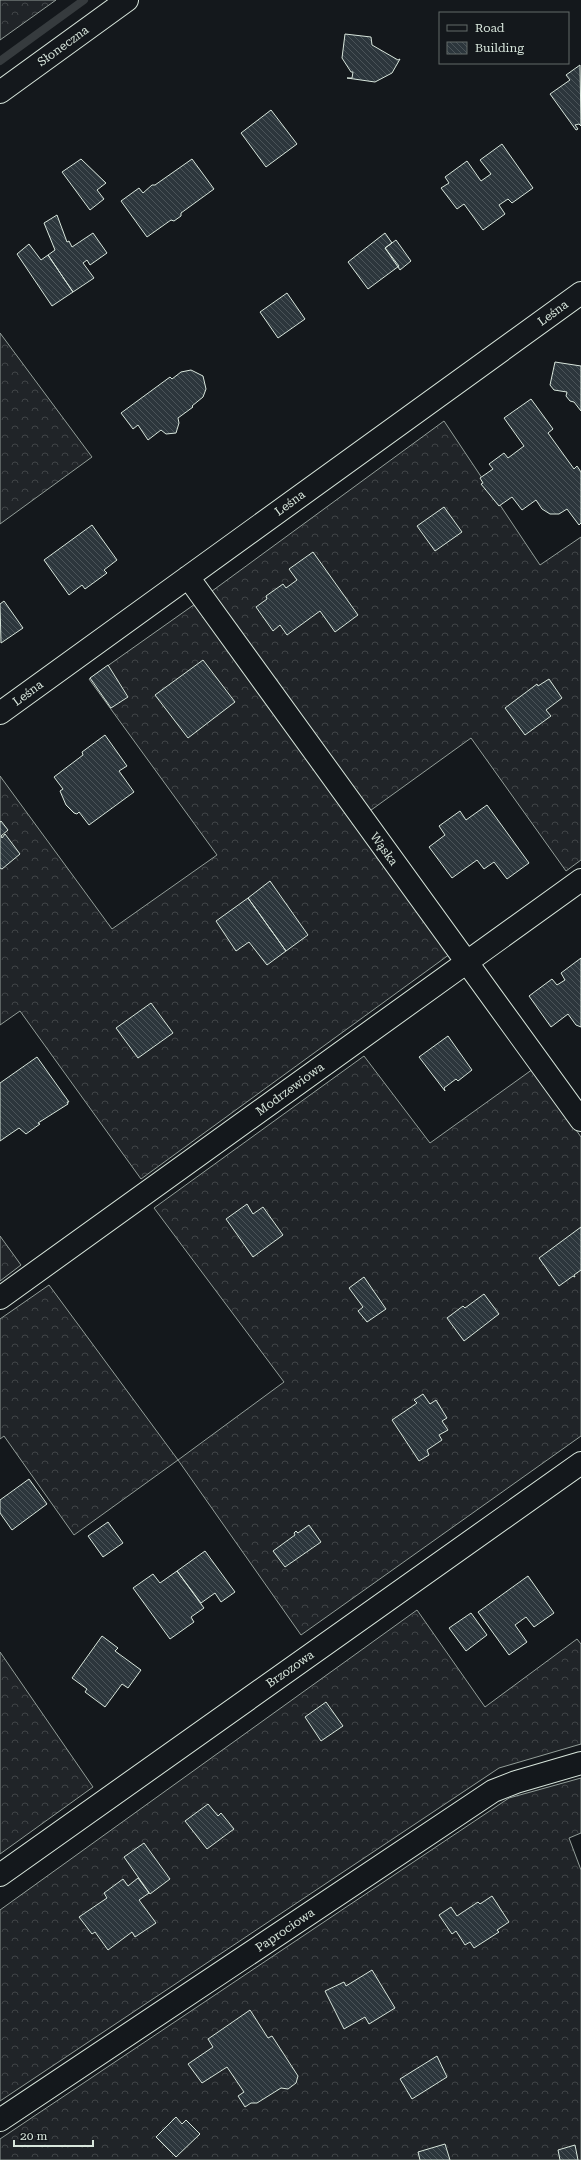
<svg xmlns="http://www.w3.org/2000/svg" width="581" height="2160" viewBox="0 0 581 2160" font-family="'Roboto Serif',serif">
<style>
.forest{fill:url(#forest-crowns);stroke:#939e99}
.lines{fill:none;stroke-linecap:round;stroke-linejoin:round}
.stream{stroke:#363b3e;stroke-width:8}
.building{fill:url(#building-back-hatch);stroke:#d8e6dc}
.minor-casing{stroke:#d8e6dc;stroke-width:24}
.major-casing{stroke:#d8e6dc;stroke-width:24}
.minor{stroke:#14181c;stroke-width:22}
.major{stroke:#14181c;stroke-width:22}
.labels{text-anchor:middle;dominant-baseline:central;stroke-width:3;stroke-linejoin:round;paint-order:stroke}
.street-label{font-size:12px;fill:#d8e6dc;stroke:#14181c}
</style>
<defs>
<pattern id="forest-crowns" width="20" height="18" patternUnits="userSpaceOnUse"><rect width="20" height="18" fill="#202428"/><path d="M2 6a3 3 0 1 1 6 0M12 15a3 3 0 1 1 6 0" fill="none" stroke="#404447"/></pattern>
<pattern id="building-back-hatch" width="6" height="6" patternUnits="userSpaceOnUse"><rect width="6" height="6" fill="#2c363c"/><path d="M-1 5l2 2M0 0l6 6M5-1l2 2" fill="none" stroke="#4a5358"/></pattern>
</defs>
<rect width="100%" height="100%" fill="#14181c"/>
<!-- forest -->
<path class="forest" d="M 0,0 L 56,0 L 0,40 Z
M 0,333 L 92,457 L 0,524 Z
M 444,421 L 540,565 L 581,537 L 581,860 L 566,871 L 471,738 L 367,813 L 208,594 Z
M 195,604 L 450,954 L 141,1179 L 20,1011 L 0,1025 L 0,776 L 112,929 L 217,855 L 89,679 Z
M 364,1056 L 430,1143 L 533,1069 L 581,1137 L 581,1436 L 301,1635 L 178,1460 L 74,1535 L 4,1436 L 0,1439 L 0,1319 L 49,1285 L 178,1460 L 284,1382 L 154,1208 Z
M 0,1236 L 21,1265 L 0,1281 Z
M 417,1610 L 485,1707 L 577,1639 L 581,1644 L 581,1744 L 499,1768 L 0,2101 L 0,1910 Z
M 0,1652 L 93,1787 L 0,1854 Z
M 581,1778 L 581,1833 L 569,1838 L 581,1870 L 581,2160 L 0,2160 L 0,2139 L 509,1798 Z"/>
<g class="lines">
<!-- stream -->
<path class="stream" d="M 0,61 L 84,0"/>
</g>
<!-- building -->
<path class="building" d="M 345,34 L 371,37 L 372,45 L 398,60 L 400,59 L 392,73 L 375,82 L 347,78 L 352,78 L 353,72 L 351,72 L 342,58 Z
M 580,65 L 581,126 L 579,124 L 575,125 L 578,129 L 576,130 L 550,94 L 570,80 L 566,75 Z
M 271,110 L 297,144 L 266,167 L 241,133 Z
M 502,144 L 533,188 L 512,203 L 508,199 L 499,205 L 505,214 L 483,230 L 464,204 L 457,209 L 441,188 L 449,183 L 445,177 L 467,161 L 481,181 L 491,174 L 480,160 Z
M 81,159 L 106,183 L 97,190 L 104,199 L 90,210 L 62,172 Z
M 192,159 L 214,189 L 181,213 L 181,216 L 174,221 L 171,220 L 147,237 L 121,201 L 139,188 L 143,193 L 152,185 L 155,185 Z
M 57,215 L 67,242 L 69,241 L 72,247 L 93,233 L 107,253 L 90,265 L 87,260 L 83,263 L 94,278 L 73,292 L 48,255 L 55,250 L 44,223 Z
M 385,233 L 392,243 L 385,248 L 399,266 L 368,289 L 348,262 Z
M 396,240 L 411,261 L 400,270 L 385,248 Z
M 29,244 L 41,260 L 48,255 L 73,292 L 52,306 L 17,254 Z
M 287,293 L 305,319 L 278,338 L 260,312 Z
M 555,362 L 581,366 L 581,411 L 574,402 L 570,401 L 566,396 L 567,392 L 554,390 L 550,385 Z
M 191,370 L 203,376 L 206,389 L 203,397 L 192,406 L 193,407 L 178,418 L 179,423 L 176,433 L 166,434 L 161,430 L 148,440 L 138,425 L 133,429 L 121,413 L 170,377 L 172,379 L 181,372 Z
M 531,399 L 553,429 L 548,433 L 574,469 L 577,466 L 581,472 L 581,523 L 579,525 L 567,509 L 559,514 L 550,514 L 542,509 L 536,500 L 522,510 L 512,497 L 499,506 L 481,484 L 483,483 L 480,478 L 493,469 L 489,464 L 504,453 L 508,458 L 524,446 L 504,418 Z
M 444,507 L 462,532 L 435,551 L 417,526 Z
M 92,525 L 117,560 L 104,570 L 107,573 L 85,589 L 82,585 L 69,595 L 44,560 Z
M 313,552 L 358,615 L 335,632 L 320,611 L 287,635 L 280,625 L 273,631 L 256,607 L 267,599 L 266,596 L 283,584 L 286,588 L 297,580 L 289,569 Z
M 4,601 L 23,628 L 1,643 L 0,604 Z
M 203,660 L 235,702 L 188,738 L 155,695 Z
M 108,665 L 128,697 L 111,708 L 90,678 Z
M 549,679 L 562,698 L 546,710 L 551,716 L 525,735 L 505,708 L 537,684 L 538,686 Z
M 105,735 L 127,766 L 119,771 L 134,792 L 89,825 L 79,812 L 77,814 L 74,813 L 66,805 L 60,791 L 63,789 L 54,777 L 83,755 L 82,752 Z
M 487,805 L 529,863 L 507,879 L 494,862 L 484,869 L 477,860 L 452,878 L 429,847 L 445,835 L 439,826 L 460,811 L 466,820 Z
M 1,821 L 8,830 L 1,836 L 2,838 L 5,834 L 20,854 L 2,869 L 0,868 L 0,822 Z
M 270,881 L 308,935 L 286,951 L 248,898 Z
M 248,898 L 286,951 L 267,965 L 249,942 L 236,951 L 216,921 Z
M 581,958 L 581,1027 L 576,1025 L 568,1014 L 551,1027 L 529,996 L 552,979 L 557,985 L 565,980 L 561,973 Z
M 151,1003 L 173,1033 L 138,1058 L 116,1028 Z
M 448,1036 L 472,1070 L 458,1081 L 456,1079 L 444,1088 L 445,1091 L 419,1057 Z
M 37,1057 L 69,1102 L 67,1102 L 68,1104 L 38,1123 L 40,1124 L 26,1134 L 19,1128 L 0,1141 L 0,1083 Z
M 247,1204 L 253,1214 L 263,1207 L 283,1235 L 253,1257 L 226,1219 Z
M 581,1227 L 581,1270 L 574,1275 L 575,1277 L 573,1276 L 559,1286 L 539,1258 Z
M 364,1277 L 386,1309 L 367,1322 L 358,1311 L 363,1307 L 349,1288 Z
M 484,1294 L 499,1314 L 464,1341 L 447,1318 L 463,1306 L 465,1308 Z
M 423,1394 L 430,1404 L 436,1400 L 447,1418 L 442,1421 L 448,1430 L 439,1435 L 442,1440 L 427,1450 L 429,1455 L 419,1461 L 392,1420 L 417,1403 L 414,1400 Z
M 29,1479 L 47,1504 L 12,1530 L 0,1513 L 0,1500 Z
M 108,1522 L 123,1543 L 103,1557 L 88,1536 Z
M 309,1525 L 321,1542 L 285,1567 L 273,1551 L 295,1535 L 294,1533 L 296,1531 L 298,1533 Z
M 205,1551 L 235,1592 L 221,1602 L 215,1593 L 201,1603 L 177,1571 Z
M 177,1571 L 204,1608 L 191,1617 L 194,1622 L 170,1639 L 133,1588 L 153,1574 L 160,1583 Z
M 528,1576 L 554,1613 L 534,1627 L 526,1617 L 515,1625 L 527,1642 L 509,1655 L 478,1612 Z
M 471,1613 L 487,1635 L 466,1651 L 449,1628 Z
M 102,1636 L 118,1648 L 115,1651 L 141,1670 L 128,1688 L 122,1684 L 105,1707 L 85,1692 L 87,1689 L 72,1678 Z
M 326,1702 L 343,1726 L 321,1741 L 305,1717 Z
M 208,1804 L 218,1816 L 221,1813 L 234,1829 L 207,1849 L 185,1821 Z
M 144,1843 L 170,1879 L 150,1894 L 124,1857 Z
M 138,1878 L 149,1893 L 139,1900 L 156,1923 L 135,1937 L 132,1932 L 108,1950 L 95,1932 L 92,1934 L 79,1917 L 107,1898 L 104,1893 L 123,1879 L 128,1886 Z
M 492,1896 L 509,1922 L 497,1930 L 499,1932 L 474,1948 L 470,1942 L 465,1945 L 456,1931 L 452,1934 L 439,1915 L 451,1907 L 457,1916 L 478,1902 L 480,1904 Z
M 372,1970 L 395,2008 L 369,2024 L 365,2017 L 344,2029 L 325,1991 L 344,1982 L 346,1986 Z
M 250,2010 L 268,2038 L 272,2036 L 298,2076 L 296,2083 L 288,2089 L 281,2088 L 257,2103 L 251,2103 L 245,2107 L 238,2096 L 244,2092 L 227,2067 L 202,2083 L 188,2064 L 213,2047 L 208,2039 Z
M 437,2056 L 447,2077 L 412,2099 L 400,2079 Z
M 176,2117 L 182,2124 L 186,2120 L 200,2134 L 176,2157 L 156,2137 Z
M 445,2144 L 450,2160 L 420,2160 L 418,2152 Z
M 575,2145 L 578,2160 L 560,2160 L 558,2150 Z"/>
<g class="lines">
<defs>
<path id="minor" d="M 188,577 L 581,1120
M 0,713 L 581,293
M 0,1298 L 581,880
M 0,1875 L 581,1463
M 0,2120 L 493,1791 L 516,1782 L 581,1763"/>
<path id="major" d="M 0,92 L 127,0"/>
</defs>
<!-- minor casing -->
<use href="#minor" class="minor-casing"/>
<!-- major casing -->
<use href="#major" class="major-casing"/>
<!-- minor -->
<use href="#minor" class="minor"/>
<!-- major -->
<use href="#major" class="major"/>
</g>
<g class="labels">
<!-- street labels -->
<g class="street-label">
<text transform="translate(63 46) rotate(-36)">Słoneczna</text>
<text transform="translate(553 313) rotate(-36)">Leśna</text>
<text transform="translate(290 503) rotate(-36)">Leśna</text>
<text transform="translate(28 693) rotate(-36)">Leśna</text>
<text transform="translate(384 849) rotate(54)">Wąska</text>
<text transform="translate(290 1089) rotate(-36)">Modrzewiowa</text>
<text transform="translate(290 1669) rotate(-35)">Brzozowa</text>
<text transform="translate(285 1930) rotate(-34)">Paprociowa</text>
</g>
</g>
<!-- legend -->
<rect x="439" y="12" width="130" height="52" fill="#14181c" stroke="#626a69"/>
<rect x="447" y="25" width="20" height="6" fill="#14181c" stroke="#626a69"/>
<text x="475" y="32" font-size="12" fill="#d8e6dc">Road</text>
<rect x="447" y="42" width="20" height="12" fill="url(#building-back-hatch)" stroke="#626a69"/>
<text x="475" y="52" font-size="12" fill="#d8e6dc">Building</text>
<!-- scale -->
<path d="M14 2140v6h79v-6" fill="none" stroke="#d8e6dc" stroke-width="2"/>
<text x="20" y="2140" font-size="12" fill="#d8e6dc" stroke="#14181c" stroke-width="3" paint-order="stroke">20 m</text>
</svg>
